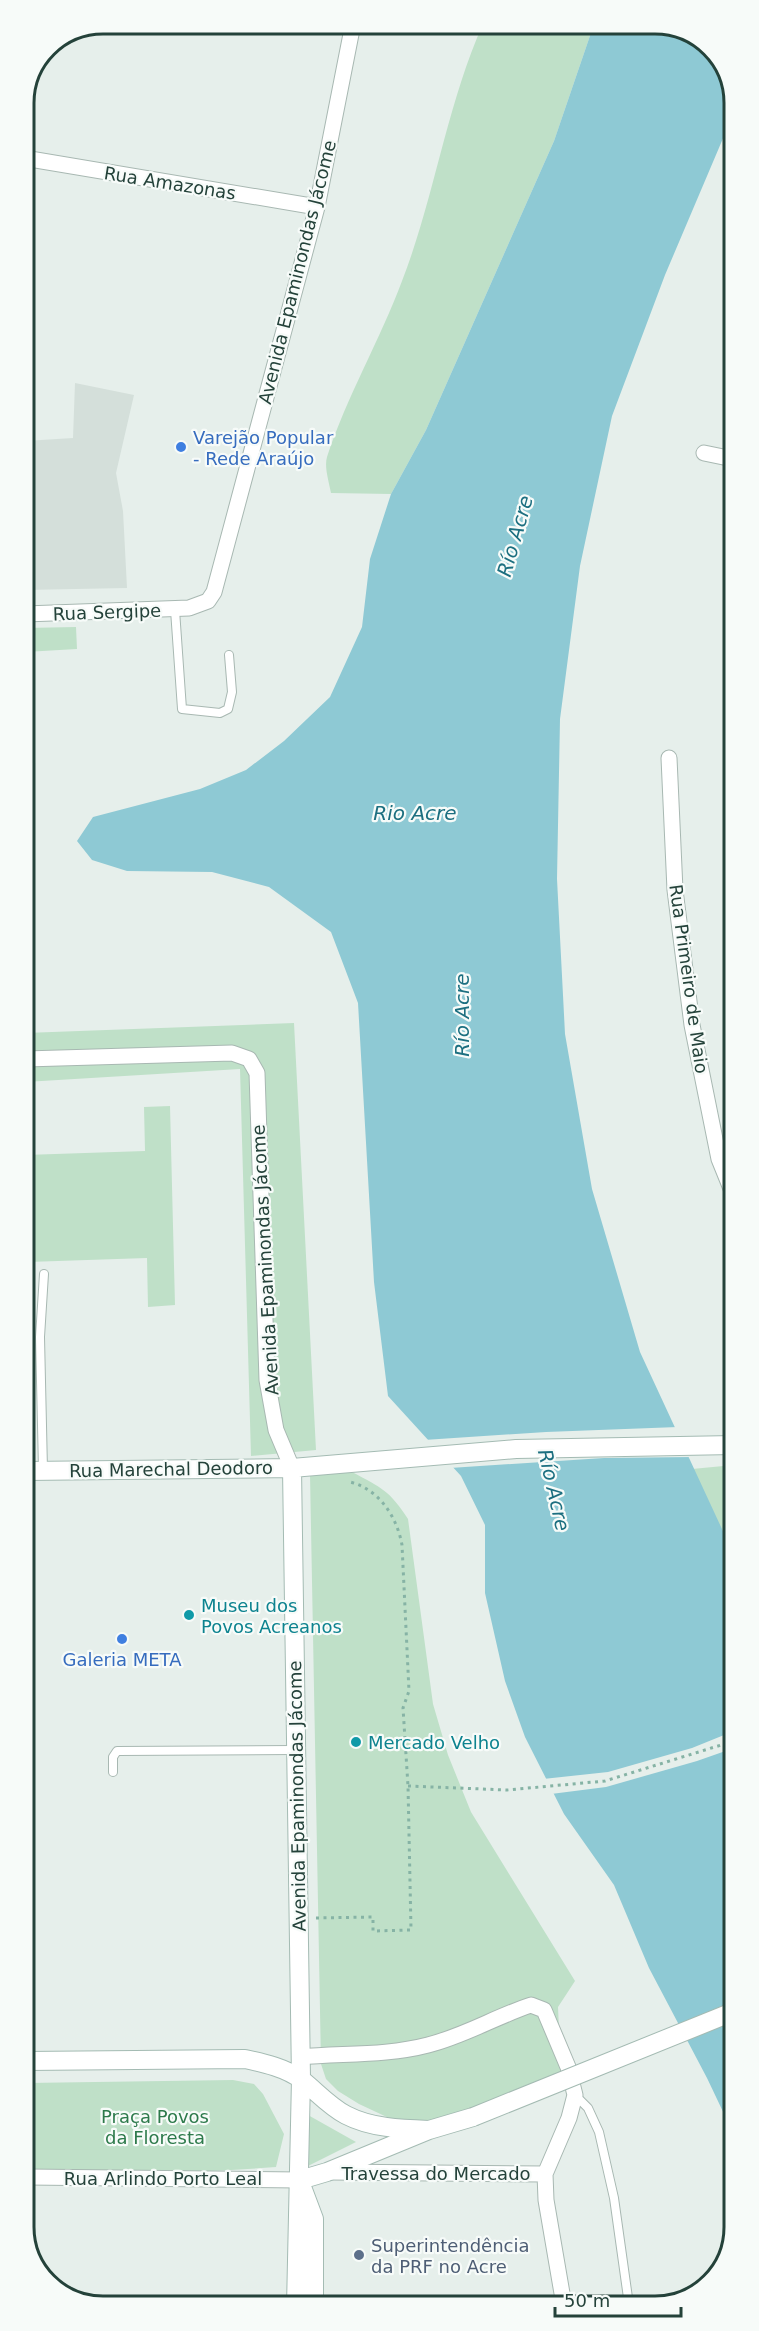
<svg xmlns="http://www.w3.org/2000/svg" width="759" height="2331" viewBox="0 0 759 2331" font-family="'DejaVu Sans',sans-serif">
<style>
.built{fill:#d4dfda}
.green{fill:#bfe0c8}
.water{fill:#8ec9d4}
.pier{fill:#e6efeb}
.lines{fill:none;stroke-linecap:round;stroke-linejoin:round}
.lane-casing{stroke:#a8b8b2;stroke-width:10}
.street-casing{stroke:#a8b8b2;stroke-width:17}
.secondary-casing{stroke:#a4bbb3;stroke-width:20}
.path{stroke:#86b3a5;stroke-width:3;stroke-dasharray:3 4.5;stroke-linecap:butt}
.lane{stroke:#fff;stroke-width:8}
.street{stroke:#fff;stroke-width:15}
.secondary{stroke:#fff;stroke-width:18}
.secondary-bridge-casing{stroke:#a4bbb3;stroke-width:20;stroke-linecap:butt}
.secondary-bridge{stroke:#fff;stroke-width:18}
.shop-dot{fill:#3f7fe0;stroke:#f7fbf9;stroke-width:2}
.culture-dot{fill:#0f9aa8;stroke:#f7fbf9;stroke-width:2}
.service-dot{fill:#5c6f8a;stroke:#f7fbf9;stroke-width:2}
.labels{text-anchor:middle;dominant-baseline:central;stroke-width:4.5;stroke-linejoin:round;paint-order:stroke}
.street-label{font-size:18px;fill:#24423a;stroke:#f7fbf9}
.shop-label{font-size:18px;fill:#366cbe;stroke:#f7fbf9;text-anchor:start}
.culture-label{font-size:18px;fill:#0d838f;stroke:#f7fbf9;text-anchor:start}
.park-label{font-size:18px;fill:#2d7a4b;stroke:#f7fbf9}
.service-label{font-size:18px;fill:#4e5e75;stroke:#f7fbf9;text-anchor:start}
.water-label{font-size:20px;font-style:italic;fill:#1c6f80;stroke:#f7fbf9}
.rim{fill:none;stroke:#24423a;stroke-width:3}
</style>
<rect width="100%" height="100%" fill="#e6efeb"/>
<!-- built -->
<path class="built" d="M 75,383 L 134,395 L 116,473 L 123,511 L 127,588 L 25,590 L 25,441 L 73,438 Z
M 31,1081 L 26,1281 L 25,1082 Z"/>
<!-- green -->
<path class="green" d="M 483,24 L 594,24 L 554,141 L 426,430 L 391,494 L 331,493 C 329,482 324,467 327,457 C 347,396 380,340 402,281 C 435,196 446,107 483,24 Z
M 76,627 L 77,649 L 25,652 L 25,628 Z
M 294,1023 L 316,1450 L 251,1456 L 240,1069 L 25,1082 L 25,1033 Z
M 170,1106 L 175,1305 L 148,1307 L 147,1258 L 28,1262 L 25,1155 L 145,1151 L 144,1107 Z
M 734,1465 L 734,1560 L 692,1469 Z
M 352,1472 C 382,1488 389,1490 408,1519 L 433,1704 L 448,1755 L 471,1812 L 575,1981 L 558,2007 L 561,2073 L 471,2110 L 430,2122 L 389,2118 L 359,2104 L 338,2091 L 326,2079 L 321,2064 L 310,1474 Z
M 233,2080 L 254,2084 L 263,2094 L 284,2134 L 276,2167 C 194,2173 109,2175 27,2170 L 26,2083 Z
M 308,2115 L 356,2142 L 308,2166 Z"/>
<!-- water -->
<path class="water" d="M 594,24 L 661,24 L 708,44 L 732,83 L 732,99 L 724,136 L 665,275 L 612,416 L 580,566 L 560,719 L 557,879 L 565,1034 L 592,1189 L 640,1352 L 734,1555 L 735,2137 L 707,2078 L 649,1968 L 614,1885 L 564,1814 L 525,1737 L 505,1681 L 485,1593 L 485,1525 L 461,1476 L 388,1396 L 374,1282 L 358,1003 L 331,932 L 269,887 L 212,872 L 127,871 L 92,860 L 77,841 L 93,817 L 200,789 L 246,770 L 284,741 L 330,697 L 362,627 L 370,559 L 391,494 L 426,430 L 554,141 Z"/>
<!-- pier -->
<path class="pier" d="M 678,1427 L 693,1457 L 604,1458 L 450,1468 L 424,1440 L 546,1432 Z
M 734,1731 L 734,1748 L 697,1761 L 606,1787 L 551,1794 L 543,1779 L 608,1772 L 692,1748 Z"/>
<g class="lines">
<defs>
<path id="lane" d="M 175,610 L 182,709 L 220,713 L 228,709 L 232,692 L 229,655
M 43,1470 L 40,1337 L 44,1274
M 113,1772 L 113,1757 L 117,1751 L 295,1750
M 575,2095 L 588,2108 L 599,2132 L 614,2198 L 629,2305"/>
<path id="street" d="M 24,158 L 317,207
M 704,453 L 733,459
M 25,614 L 189,608 L 208,601 L 214,592 L 317,207 L 353,24
M 669,758 L 675,890 L 692,1025 L 719,1159 L 734,1196
M 25,1059 L 232,1053 L 249,1059 L 257,1073 L 267,1380 L 276,1430 L 292,1468
M 300,2057 C 343,2053 386,2056 428,2045 C 464,2036 495,2017 531,2005 L 544,2010 L 568,2067 L 575,2095 L 569,2118 L 545,2174 L 546,2200 L 564,2305
M 330,2172 L 545,2174
M 27,2177 L 300,2180"/>
<path id="secondary" d="M 292,1468 L 301,2079 L 296,2306
M 26,1471 L 292,1468 L 516,1449 L 734,1445
M 26,2061 L 245,2059 C 264,2063 286,2068 302,2080 C 317,2092 329,2106 346,2115 C 371,2128 401,2129 429,2130
M 300,2180 L 327,2172 L 429,2130 L 473,2117
M 302,2187 L 314,2219 L 314,2306"/>
</defs>
<!-- lane casing -->
<use href="#lane" class="lane-casing"/>
<!-- street casing -->
<use href="#street" class="street-casing"/>
<!-- secondary casing -->
<use href="#secondary" class="secondary-casing"/>
<!-- path -->
<path class="path" d="M 408,1786 L 507,1790 L 605,1781 L 734,1741
M 316,1918 L 373,1917 L 373,1931 L 411,1930 L 408,1786 L 403,1708 L 409,1691 L 402,1545 C 397,1517 379,1489 350,1482"/>
<!-- lane -->
<use href="#lane" class="lane"/>
<!-- street -->
<use href="#street" class="street"/>
<!-- secondary -->
<use href="#secondary" class="secondary"/>
<defs>
<path id="secondary-bridge" d="M 473,2117 L 735,2011"/>
</defs>
<!-- secondary-bridge casing -->
<use href="#secondary-bridge" class="secondary-bridge-casing"/>
<!-- secondary-bridge -->
<use href="#secondary-bridge" class="secondary-bridge"/>
</g>
<!-- markers -->
<g class="shop-dot">
<circle cx="181" cy="447" r="6"/>
<circle cx="122" cy="1639" r="6"/>
</g>
<g class="culture-dot">
<circle cx="189" cy="1615" r="6"/>
<circle cx="356" cy="1742" r="6"/>
</g>
<circle class="service-dot" cx="359" cy="2255" r="6"/>
<g class="labels">
<!-- street labels -->
<g class="street-label">
<text transform="translate(170 183) rotate(9)">Rua Amazonas</text>
<text transform="translate(297 272) rotate(-76)">Avenida Epaminondas Jácome</text>
<text transform="translate(107 612) rotate(-2)">Rua Sergipe</text>
<text transform="translate(689 979) rotate(82)">Rua Primeiro de Maio</text>
<text transform="translate(265 1260) rotate(-93)">Avenida Epaminondas Jácome</text>
<text transform="translate(171 1469) rotate(-1)">Rua Marechal Deodoro</text>
<text transform="translate(297 1796) rotate(-91)">Avenida Epaminondas Jácome</text>
<text x="436" y="2173">Travessa do Mercado</text>
<text x="163" y="2178">Rua Arlindo Porto Leal</text>
</g>
<!-- shop labels -->
<g class="shop-label">
<text x="193" y="437">Varejão Popular<tspan x="193" dy="21">- Rede Araújo</tspan></text>
<text x="122" y="1659" text-anchor="middle">Galeria META</text>
</g>
<!-- culture labels -->
<g class="culture-label">
<text x="201" y="1605">Museu dos<tspan x="201" dy="21">Povos Acreanos</tspan></text>
<text x="368" y="1742">Mercado Velho</text>
</g>
<!-- park labels -->
<g class="park-label">
<text x="155" y="2116">Praça Povos<tspan x="155" dy="21">da Floresta</tspan></text>
</g>
<!-- service labels -->
<g class="service-label">
<text x="371" y="2245">Superintendência<tspan x="371" dy="21">da PRF no Acre</tspan></text>
</g>
<!-- water labels -->
<g class="water-label">
<text transform="translate(515 536) rotate(-74)">Río Acre</text>
<text x="415" y="813">Rio Acre</text>
<text transform="translate(462 1015) rotate(-90)">Río Acre</text>
<text transform="translate(554 1490) rotate(77)">Río Acre</text>
</g>
</g>
<!-- crop -->
<path d="M0 0H759V2331H0ZM103 34H655A69 69 0 0 1 724 103V2227A69 69 0 0 1 655 2296H103A69 69 0 0 1 34 2227V103A69 69 0 0 1 103 34Z" fill="#f7fbf9" fill-rule="evenodd"/>
<path class="rim" d="M103 34H655A69 69 0 0 1 724 103V2227A69 69 0 0 1 655 2296H103A69 69 0 0 1 34 2227V103A69 69 0 0 1 103 34Z"/>
<!-- scale -->
<path d="M555 2307v9h126v-9" fill="none" stroke="#24423a" stroke-width="3"/>
<text x="564" y="2307" font-size="18" fill="#24423a" stroke="#f7fbf9" stroke-width="4.5" paint-order="stroke">50 m</text>
</svg>
